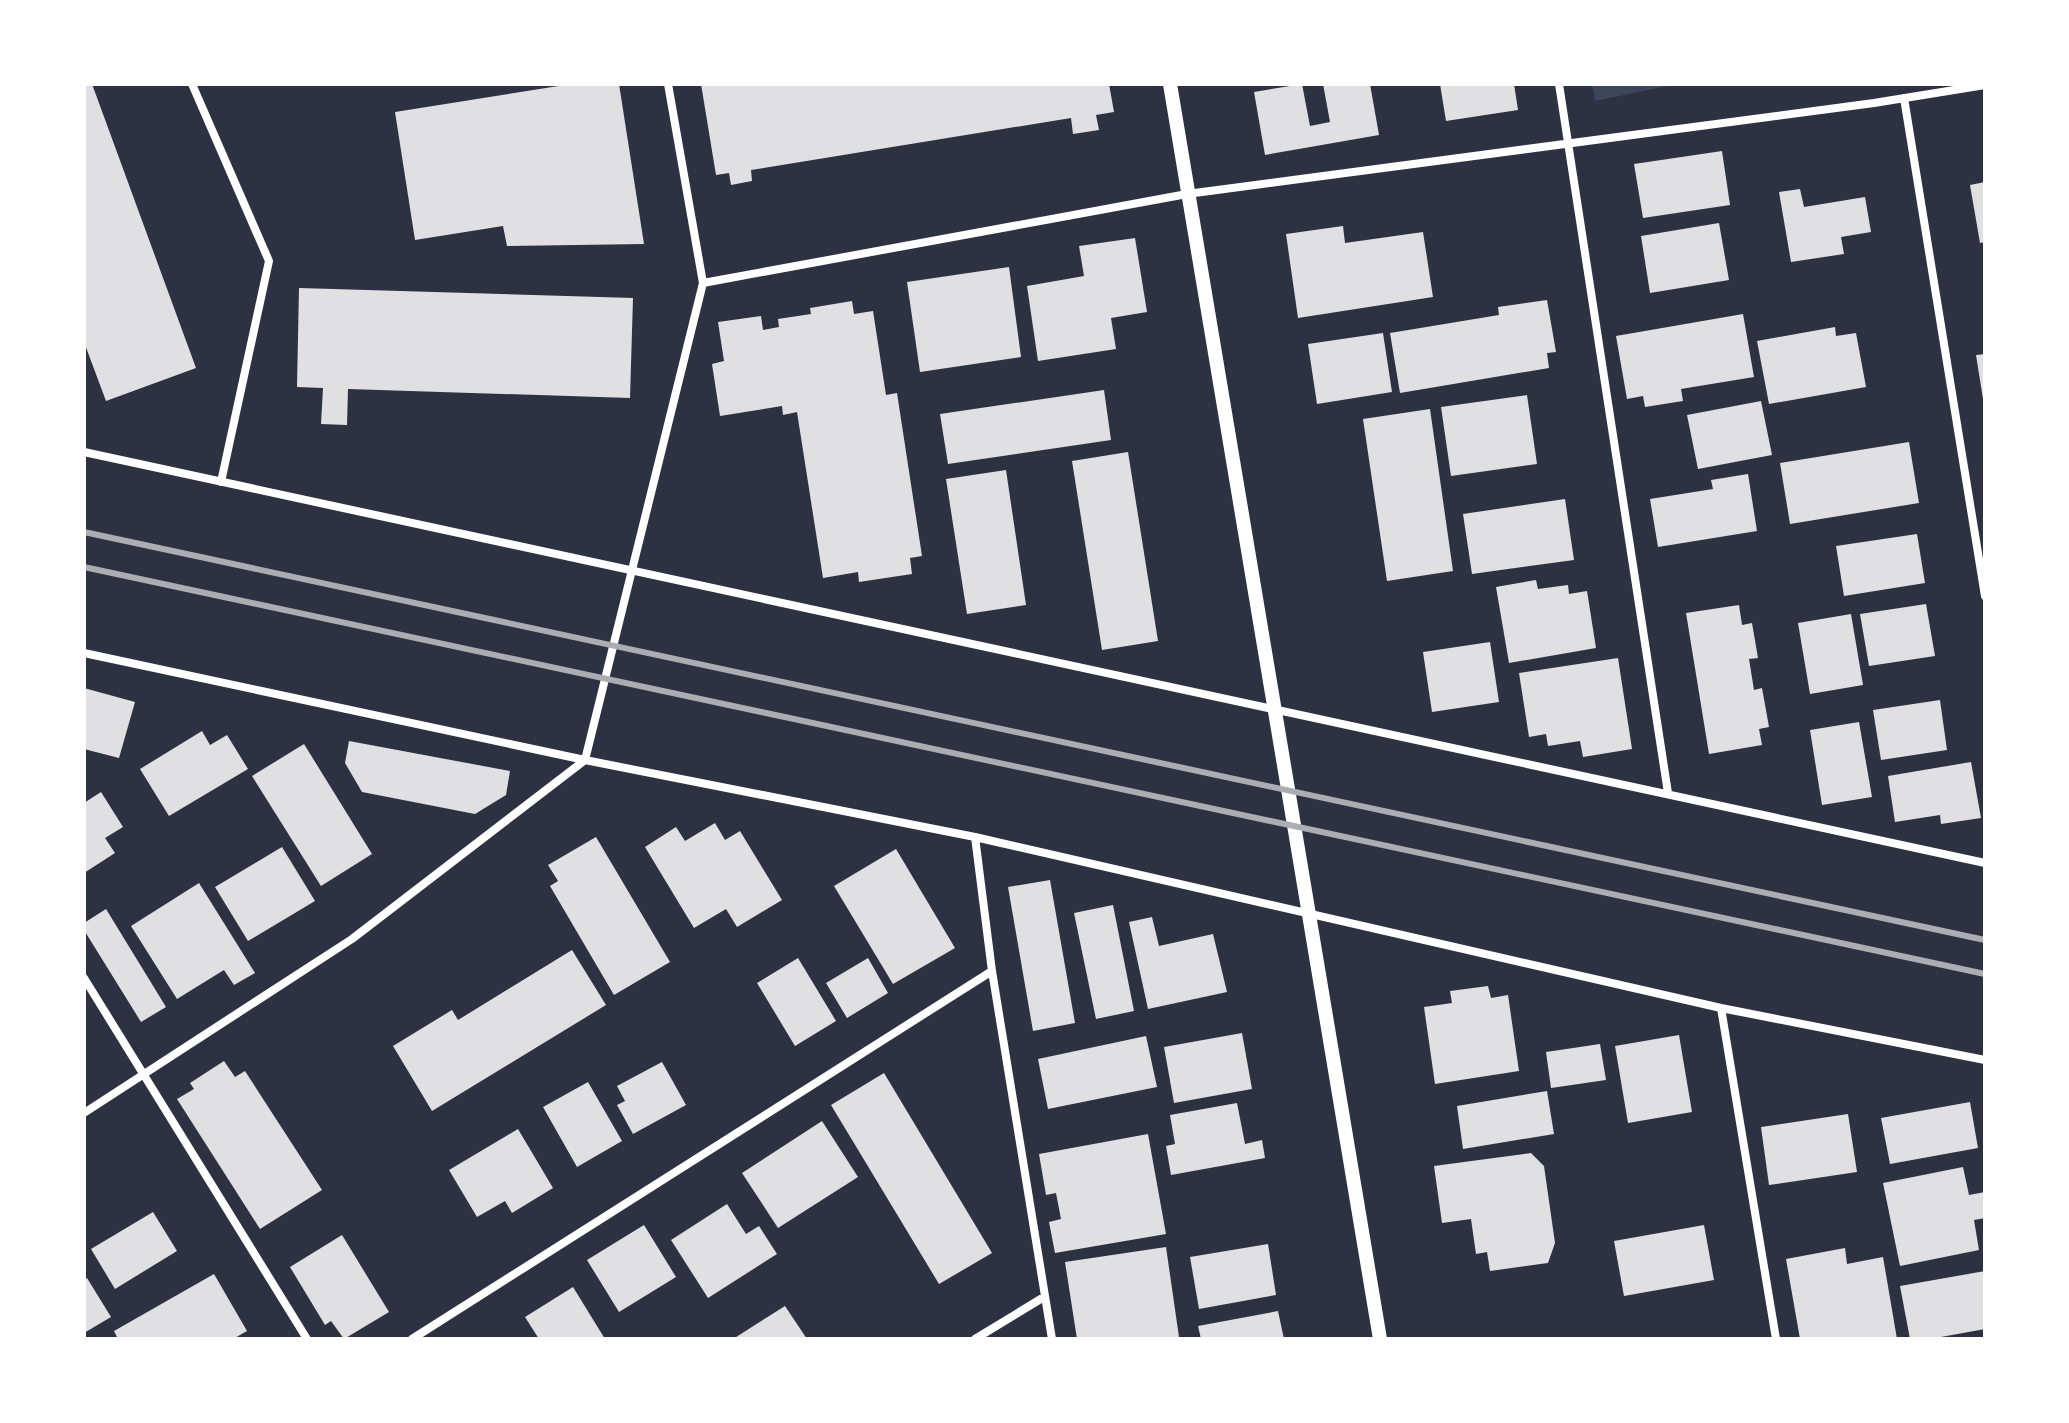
<svg xmlns="http://www.w3.org/2000/svg" width="2069" height="1423" viewBox="0 0 2069 1423" font-family="'Fira Sans Condensed',sans-serif">
<style>
.green{fill:#3c4559}
.building{fill:#e0e0e3}
.lines{fill:none;stroke-linecap:round;stroke-linejoin:round}
.minor{stroke:#fff;stroke-width:8}
.tertiary{stroke:#fff;stroke-width:14}
.rail{stroke:#abadb3;stroke-width:6}
</style>
<rect width="100%" height="100%" fill="#2d3142"/>
<!-- green -->
<path class="green" d="M 1592,84 L 1678,84 L 1595,101 Z"/>
<!-- building -->
<path class="building" d="M 84,84 L 92,84 L 196,368 L 106,401 L 84,342 Z
M 571,84 L 619,84 L 644,244 L 507,246 L 503,226 L 415,240 L 395,112 Z
M 701,84 L 1109,84 L 1114,112 L 1096,115 L 1099,130 L 1073,134 L 1071,118 L 751,170 L 752,181 L 731,185 L 729,173 L 716,175 Z
M 1302,84 L 1310,126 L 1330,122 L 1323,84 L 1370,84 L 1379,135 L 1265,155 L 1254,92 Z
M 1440,84 L 1514,84 L 1518,110 L 1446,121 Z
M 1722,151 L 1730,205 L 1643,218 L 1634,164 Z
M 1985,182 L 1985,242 L 1980,243 L 1970,185 Z
M 1800,189 L 1804,207 L 1865,197 L 1871,232 L 1841,237 L 1844,254 L 1791,262 L 1779,192 Z
M 1719,223 L 1729,280 L 1650,293 L 1641,236 Z
M 1343,226 L 1345,243 L 1423,232 L 1433,297 L 1298,318 L 1286,234 Z
M 1135,238 L 1147,312 L 1111,318 L 1116,349 L 1038,361 L 1027,286 L 1084,276 L 1079,246 Z
M 1009,267 L 1021,357 L 920,372 L 907,282 Z
M 299,288 L 633,298 L 630,398 L 348,389 L 347,425 L 321,424 L 323,388 L 297,387 Z
M 1547,300 L 1556,352 L 1547,353 L 1549,368 L 1400,393 L 1390,333 L 1499,315 L 1498,307 Z
M 852,301 L 854,314 L 873,311 L 886,395 L 897,393 L 922,556 L 910,558 L 912,574 L 859,582 L 858,572 L 823,578 L 797,412 L 783,415 L 782,406 L 720,416 L 712,364 L 724,361 L 718,322 L 761,316 L 763,330 L 779,327 L 778,319 L 811,314 L 810,308 Z
M 1743,314 L 1754,377 L 1681,389 L 1683,401 L 1645,407 L 1643,396 L 1627,399 L 1616,336 Z
M 1835,327 L 1836,336 L 1856,333 L 1866,387 L 1769,404 L 1757,341 Z
M 1383,333 L 1392,392 L 1317,404 L 1308,344 Z
M 1985,354 L 1985,399 L 1983,399 L 1976,355 Z
M 1104,390 L 1111,440 L 948,464 L 940,414 Z
M 1527,395 L 1537,464 L 1451,476 L 1441,407 Z
M 1761,401 L 1772,455 L 1698,469 L 1687,415 Z
M 1430,409 L 1453,571 L 1387,581 L 1363,419 Z
M 1909,442 L 1919,503 L 1790,524 L 1780,463 Z
M 1128,452 L 1158,641 L 1102,650 L 1072,461 Z
M 1006,470 L 1026,605 L 967,614 L 946,479 Z
M 1748,474 L 1757,531 L 1658,547 L 1650,499 L 1713,489 L 1711,480 Z
M 1565,499 L 1574,560 L 1472,574 L 1463,514 Z
M 1917,534 L 1925,583 L 1844,596 L 1836,546 Z
M 1536,580 L 1538,589 L 1568,585 L 1569,594 L 1587,591 L 1596,648 L 1509,663 L 1496,587 Z
M 1926,604 L 1935,656 L 1869,666 L 1860,614 Z
M 1739,605 L 1742,625 L 1752,623 L 1758,658 L 1749,659 L 1754,690 L 1762,688 L 1769,727 L 1759,729 L 1762,745 L 1709,754 L 1686,613 Z
M 1851,614 L 1863,685 L 1810,694 L 1798,623 Z
M 1490,642 L 1499,702 L 1432,712 L 1423,652 Z
M 1618,658 L 1632,749 L 1583,757 L 1580,741 L 1548,746 L 1546,734 L 1529,737 L 1519,673 Z
M 84,688 L 135,702 L 119,758 L 84,749 Z
M 1940,700 L 1947,750 L 1881,760 L 1873,710 Z
M 1859,722 L 1872,797 L 1822,805 L 1810,730 Z
M 202,731 L 210,745 L 227,735 L 248,769 L 169,816 L 140,769 Z
M 349,741 L 510,771 L 506,795 L 475,814 L 362,792 L 345,763 Z
M 304,744 L 372,854 L 321,886 L 252,776 Z
M 1971,762 L 1981,818 L 1941,824 L 1940,815 L 1895,822 L 1888,776 Z
M 101,792 L 123,827 L 105,838 L 115,853 L 84,873 L 84,803 Z
M 715,823 L 725,840 L 740,831 L 782,900 L 737,927 L 726,909 L 694,928 L 645,847 L 676,827 L 685,841 Z
M 596,837 L 670,962 L 614,995 L 550,886 L 558,881 L 548,865 Z
M 282,847 L 315,901 L 248,941 L 215,887 Z
M 896,849 L 955,948 L 893,984 L 834,886 Z
M 1050,880 L 1075,1023 L 1033,1031 L 1008,887 Z
M 199,883 L 255,973 L 234,985 L 224,970 L 177,999 L 131,926 Z
M 1113,905 L 1134,1011 L 1096,1019 L 1074,913 Z
M 106,909 L 166,1007 L 141,1022 L 84,930 L 84,923 Z
M 1152,917 L 1159,946 L 1213,934 L 1227,992 L 1148,1009 L 1129,922 Z
M 572,950 L 606,1005 L 432,1111 L 393,1046 L 452,1010 L 458,1020 Z
M 798,958 L 836,1021 L 795,1046 L 757,983 Z
M 868,958 L 888,993 L 847,1018 L 826,983 Z
M 1488,986 L 1491,998 L 1508,995 L 1519,1071 L 1435,1084 L 1424,1007 L 1452,1003 L 1450,991 Z
M 1242,1033 L 1252,1089 L 1174,1103 L 1164,1047 Z
M 1679,1035 L 1692,1112 L 1628,1123 L 1615,1046 Z
M 1146,1036 L 1157,1087 L 1048,1109 L 1038,1059 Z
M 1600,1044 L 1606,1080 L 1551,1088 L 1546,1052 Z
M 224,1061 L 235,1077 L 245,1071 L 322,1190 L 260,1229 L 177,1099 L 194,1089 L 190,1083 Z
M 662,1062 L 686,1105 L 633,1134 L 617,1105 L 625,1101 L 617,1086 Z
M 884,1073 L 992,1253 L 939,1284 L 831,1105 Z
M 588,1082 L 622,1141 L 577,1167 L 543,1107 Z
M 1547,1091 L 1554,1134 L 1463,1149 L 1457,1106 Z
M 1970,1102 L 1978,1148 L 1890,1164 L 1881,1118 Z
M 1237,1103 L 1245,1144 L 1262,1140 L 1265,1158 L 1171,1175 L 1166,1146 L 1175,1144 L 1170,1115 Z
M 1848,1114 L 1857,1172 L 1769,1185 L 1761,1127 Z
M 822,1121 L 858,1177 L 778,1228 L 742,1173 Z
M 518,1129 L 553,1188 L 512,1213 L 505,1201 L 477,1217 L 449,1170 Z
M 1148,1134 L 1166,1234 L 1055,1253 L 1049,1222 L 1061,1219 L 1056,1193 L 1046,1195 L 1039,1154 Z
M 1531,1153 L 1544,1166 L 1555,1243 L 1548,1263 L 1490,1271 L 1487,1252 L 1476,1254 L 1471,1219 L 1442,1223 L 1434,1166 Z
M 1963,1167 L 1969,1195 L 1985,1192 L 1985,1218 L 1974,1220 L 1979,1250 L 1900,1266 L 1883,1183 Z
M 727,1204 L 746,1234 L 759,1226 L 777,1254 L 708,1298 L 671,1240 Z
M 153,1212 L 177,1251 L 115,1289 L 91,1249 Z
M 644,1225 L 676,1277 L 619,1312 L 587,1260 Z
M 1704,1225 L 1714,1280 L 1624,1296 L 1614,1241 Z
M 342,1235 L 389,1312 L 344,1339 L 331,1321 L 325,1325 L 290,1267 Z
M 1268,1244 L 1276,1295 L 1199,1309 L 1190,1257 Z
M 1166,1247 L 1179,1337 L 1077,1339 L 1065,1262 Z
M 1845,1248 L 1847,1264 L 1883,1257 L 1897,1339 L 1800,1339 L 1786,1259 Z
M 1985,1271 L 1985,1329 L 1930,1339 L 1910,1339 L 1900,1286 Z
M 214,1274 L 247,1331 L 233,1339 L 118,1339 L 114,1331 Z
M 87,1278 L 111,1317 L 84,1333 L 84,1280 Z
M 573,1287 L 605,1339 L 539,1339 L 525,1317 Z
M 785,1306 L 807,1339 L 733,1339 Z
M 1278,1311 L 1284,1339 L 1201,1339 L 1198,1326 Z"/>
<g class="lines">
<!-- minor -->
<path class="minor" d="M 192,84 L 269,261 L 221,482
M 1559,84 L 1668,793
M 1904,98 L 1985,596
M 703,283 L 1187,194 L 1874,103 L 1985,85
M 84,452 L 1985,863
M 84,653 L 585,760 L 975,837 L 1721,1008 L 1985,1060
M 975,837 L 992,971 L 1052,1339
M 84,978 L 307,1339
M 1721,1008 L 1776,1339
M 84,1113 L 352,939 L 585,760 L 703,283 L 668,84
M 412,1339 L 992,971
M 975,1339 L 1044,1297"/>
<!-- tertiary -->
<path class="tertiary" d="M 1170,84 L 1380,1339"/>
<!-- rail -->
<path class="rail" d="M 84,532 L 1985,940
M 84,567 L 1985,974"/>
</g>
<!-- border -->
<rect width="2069" height="1423" fill="none" stroke="#ffffff" stroke-width="172"/>
</svg>
